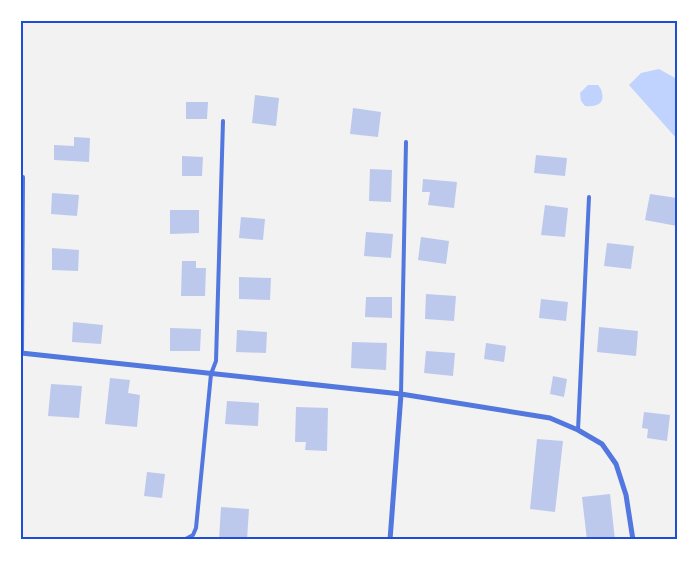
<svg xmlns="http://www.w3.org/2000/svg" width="698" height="561" viewBox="0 0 698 561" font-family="Manrope,sans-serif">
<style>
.water{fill:#bfd3fe}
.building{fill:#bdc9ec}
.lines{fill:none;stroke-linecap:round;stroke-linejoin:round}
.service{stroke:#5277de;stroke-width:4}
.minor{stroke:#5277de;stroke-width:5}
.neatline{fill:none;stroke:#1d4ed8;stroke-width:2}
</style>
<rect width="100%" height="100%" fill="#f2f2f2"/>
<!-- water -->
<path class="water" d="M 659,69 L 677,79 L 677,139 L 629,85 L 641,73 Z
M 588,85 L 598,85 C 600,88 602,90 602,93 C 605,105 594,107 585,106 L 581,101 L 580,93 Z"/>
<!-- building -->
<path class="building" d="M 255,95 L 279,98 L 276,126 L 252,123 Z
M 186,102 L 208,102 L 207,119 L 186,119 Z
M 353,108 L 381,112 L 378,137 L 350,134 Z
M 74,137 L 90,138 L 89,162 L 54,160 L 54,145 L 74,146 Z
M 536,155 L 567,158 L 565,176 L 534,173 Z
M 182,156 L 203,157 L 202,176 L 182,176 Z
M 370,169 L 392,170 L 391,202 L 369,201 Z
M 423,179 L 457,182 L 454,208 L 428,205 L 430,192 L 422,192 Z
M 52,193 L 79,195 L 77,216 L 51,214 Z
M 650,194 L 677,198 L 677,226 L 645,220 Z
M 545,205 L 568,208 L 565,237 L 541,235 Z
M 170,210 L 199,210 L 199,233 L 170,234 Z
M 241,217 L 265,219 L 263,240 L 239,238 Z
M 366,232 L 393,234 L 391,258 L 364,256 Z
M 421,237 L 449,241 L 446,264 L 418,260 Z
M 607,243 L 634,246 L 631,269 L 604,266 Z
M 52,248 L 79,250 L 78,271 L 52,270 Z
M 182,261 L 196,261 L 196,268 L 206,268 L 205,296 L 181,296 Z
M 239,277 L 271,278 L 270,300 L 239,299 Z
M 426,294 L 456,296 L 454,321 L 425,319 Z
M 366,297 L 392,297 L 392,318 L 365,317 Z
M 541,299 L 568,302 L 566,321 L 539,318 Z
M 73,322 L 103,325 L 101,344 L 72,342 Z
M 599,327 L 638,331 L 636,356 L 597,352 Z
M 170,328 L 201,329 L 200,351 L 170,351 Z
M 237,330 L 267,332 L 266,353 L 236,352 Z
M 352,342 L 387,343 L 386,370 L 351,368 Z
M 486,343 L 506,346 L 504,362 L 484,359 Z
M 426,351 L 455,353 L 453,376 L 424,373 Z
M 553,376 L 567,379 L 564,397 L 550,394 Z
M 110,378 L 130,380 L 128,393 L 140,395 L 137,427 L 105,424 Z
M 51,384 L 82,386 L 79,418 L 48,416 Z
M 227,401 L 259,403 L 258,426 L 225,424 Z
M 296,407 L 328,408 L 327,451 L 305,450 L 306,442 L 295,442 Z
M 644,412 L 670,415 L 667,441 L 647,438 L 648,429 L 642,428 Z
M 537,439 L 563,441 L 555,512 L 530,509 Z
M 147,472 L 165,474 L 162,498 L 144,496 Z
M 610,494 L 615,540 L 587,540 L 582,497 Z
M 221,507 L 249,509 L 247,540 L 219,540 Z"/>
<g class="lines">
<!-- service -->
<path class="service" d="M 22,353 L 23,177
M 401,394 L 406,142
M 578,430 L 589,197
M 184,540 L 193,535 L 196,528 L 211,374 L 216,361 L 223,121"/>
<!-- minor -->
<path class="minor" d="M 21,353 L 401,394 L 550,418 L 578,430 L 602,444 L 616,464 L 626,495 L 633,540
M 390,540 L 401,394"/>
</g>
<!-- border -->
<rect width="698" height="561" fill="none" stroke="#ffffff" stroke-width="45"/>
<rect x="22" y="22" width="654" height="516" class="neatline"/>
</svg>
